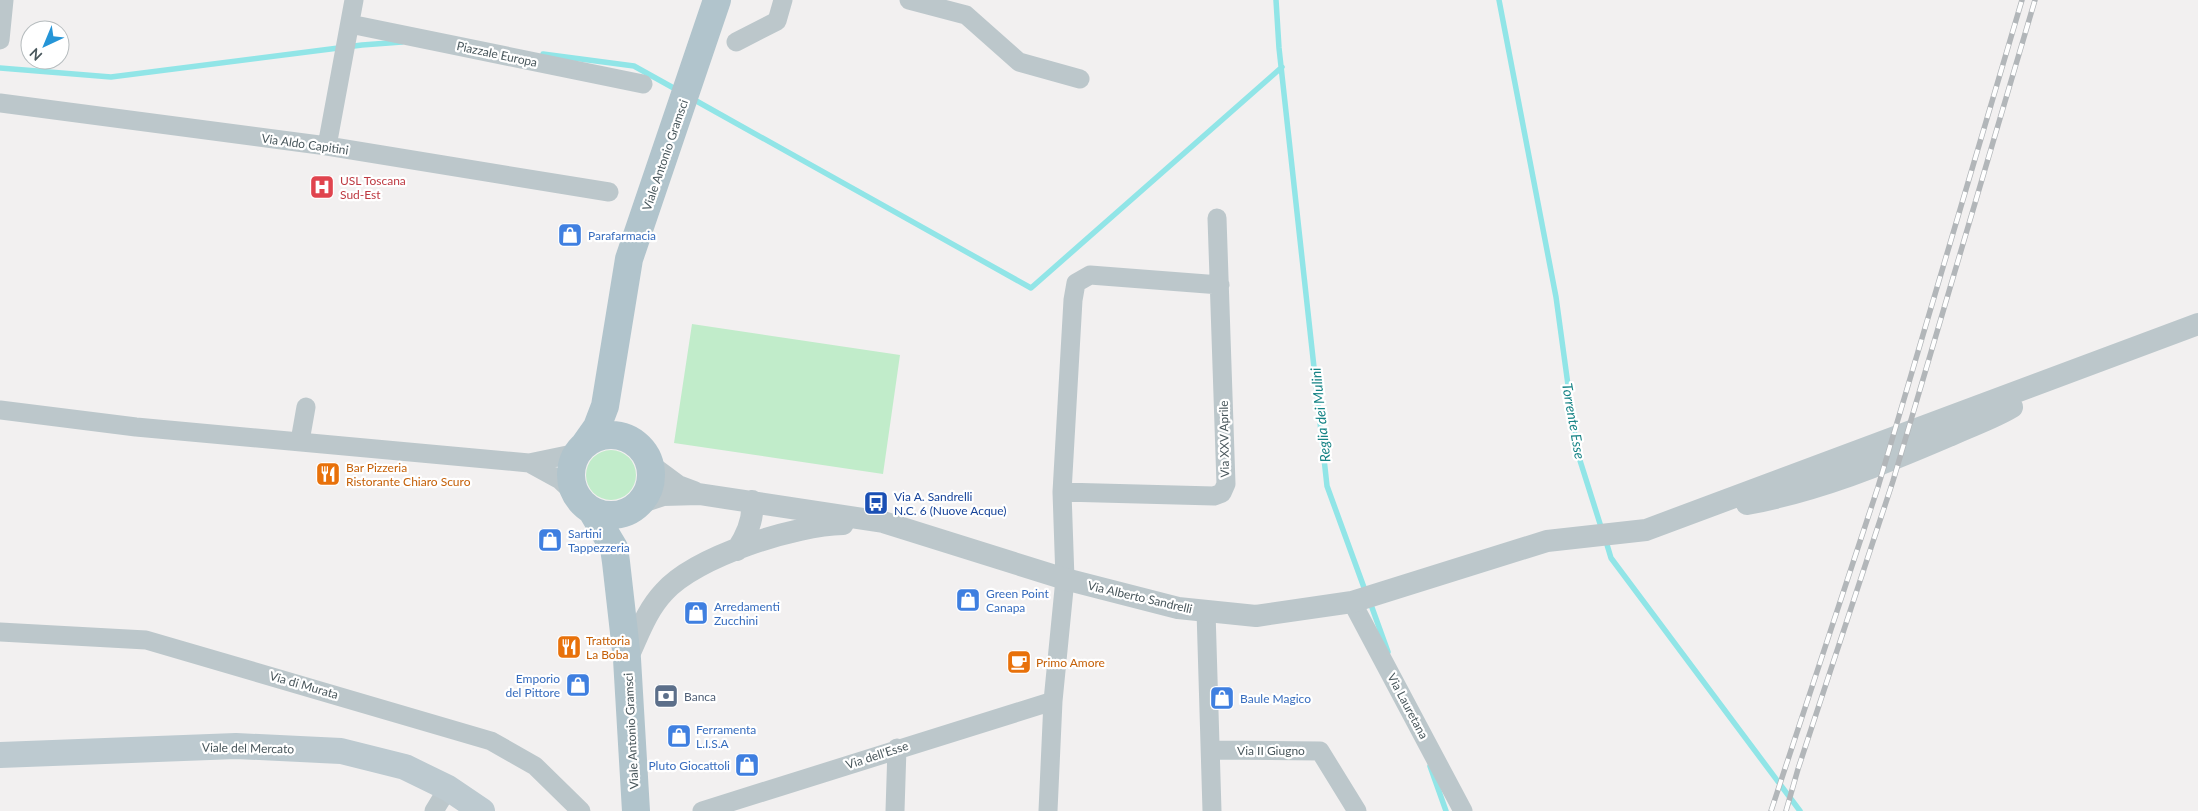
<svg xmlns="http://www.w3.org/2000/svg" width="2198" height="811" viewBox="0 0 2198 811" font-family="Lato,sans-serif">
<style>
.green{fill:#c1ecca}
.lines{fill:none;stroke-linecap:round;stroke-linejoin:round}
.stream{stroke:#91e5e7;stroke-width:5.5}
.minor{stroke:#bcc7cb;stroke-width:19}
.tertiary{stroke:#bcc7cb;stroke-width:22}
.secondary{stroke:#bdcad0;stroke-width:26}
.primary{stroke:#b1c4cc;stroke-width:28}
.rail-casing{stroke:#b2b6b9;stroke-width:5.5}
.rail{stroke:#fff;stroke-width:4;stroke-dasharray:11;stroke-linecap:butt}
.labels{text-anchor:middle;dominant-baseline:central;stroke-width:4.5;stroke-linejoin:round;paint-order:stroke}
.street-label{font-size:12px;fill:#49575c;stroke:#fff}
.health-label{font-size:12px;fill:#be3a42;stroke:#fff;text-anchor:start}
.shop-label{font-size:12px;fill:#366cbe;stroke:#fff;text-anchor:start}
.food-label{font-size:12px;fill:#c56008;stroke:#fff;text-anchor:start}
.transit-label{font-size:12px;fill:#164399;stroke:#fff;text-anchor:start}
.service-label{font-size:12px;fill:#4e5e75;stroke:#fff;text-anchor:start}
.water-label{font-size:14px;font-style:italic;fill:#158385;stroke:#fff}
</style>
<rect width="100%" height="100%" fill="#f2f0f0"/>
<!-- green -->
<path class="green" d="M 692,324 L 900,355 L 883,474 L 674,443 Z
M586 475a25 25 0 1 1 50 0a25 25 0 1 1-50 0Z"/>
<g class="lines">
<!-- stream -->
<path class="stream" d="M 1276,0 L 1279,48 L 1327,486 L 1366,593
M 1499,0 L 1556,297 L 1577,451 L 1602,530
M 543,54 L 634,66 L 679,91
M 0,68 L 111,77 L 362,45 L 402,42
M 691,98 L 1031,288 L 1282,67
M 1605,538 L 1611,558 L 1800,811
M 1370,602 L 1388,652
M 1430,766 L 1446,811"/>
<!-- minor -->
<path class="minor" d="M 909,0 L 966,15 L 1019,62 L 1080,79
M 350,24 L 643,84
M 0,40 L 4,0
M 736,42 L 777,21 L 783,0
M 0,103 L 327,146 L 609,192
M 327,146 L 354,0
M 0,410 L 136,427 L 529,463 L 577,453
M 300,441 L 306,407
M 529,463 L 560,480 L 574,493
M 1062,492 L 1214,496 L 1222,493 L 1226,484 L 1217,218
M 1352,602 L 1463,811
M 1206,611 L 1212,811
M 0,632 L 146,640 L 491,741 L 535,766 L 581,811
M 1211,750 L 1320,751 L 1357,811
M 434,811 L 448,788
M 702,811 L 1053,701
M 895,811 L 897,748
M 1048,811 L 1053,701 L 1065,579 L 1062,492 L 1073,300 L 1076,283 L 1090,275 L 1220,285"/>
<!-- tertiary -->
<path class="tertiary" d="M 651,466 L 678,486 L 694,492
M 642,502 L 663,495 L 699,494 L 883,522 L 1065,579 L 1178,608 L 1256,616 L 1352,602 L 1547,541 L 1646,530 L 2198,324
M 1747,504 C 1817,491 1884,464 1949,436 C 1970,426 1992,419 2012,407
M 737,550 C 747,535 754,518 752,501
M 627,659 C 638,636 646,611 664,592 C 696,556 796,525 843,524"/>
<!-- secondary -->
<path class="secondary" d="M 0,755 L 236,746 L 341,751 L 405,767 L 448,788 L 482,811"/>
<!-- primary -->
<path class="primary" d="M571 475a40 40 0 1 1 80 0a40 40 0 1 1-80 0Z
M 585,444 L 597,427 L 605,406 L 629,259 L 717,0
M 592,511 L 614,548 L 616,562 L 627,659 L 636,811"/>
<defs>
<path id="rail" d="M 1771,811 L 1878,487 L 2022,0
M 1786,811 L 1798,769 L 1893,481 L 2035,0"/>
</defs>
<!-- rail casing -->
<use href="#rail" class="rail-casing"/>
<!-- rail -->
<use href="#rail" class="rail"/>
</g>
<!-- icons -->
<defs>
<symbol id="hospital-square" viewBox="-11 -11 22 22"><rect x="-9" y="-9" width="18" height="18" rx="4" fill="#e0444e" stroke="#fff"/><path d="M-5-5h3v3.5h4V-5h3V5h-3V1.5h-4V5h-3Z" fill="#fff"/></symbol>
<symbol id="shop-square" viewBox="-11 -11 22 22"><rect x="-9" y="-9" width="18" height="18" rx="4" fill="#3f7fe0" stroke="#fff"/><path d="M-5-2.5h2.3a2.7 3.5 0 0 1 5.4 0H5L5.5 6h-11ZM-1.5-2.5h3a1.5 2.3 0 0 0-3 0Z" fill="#fff"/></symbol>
<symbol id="restaurant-square" viewBox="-11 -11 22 22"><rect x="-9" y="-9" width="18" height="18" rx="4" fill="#e8710a" stroke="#fff"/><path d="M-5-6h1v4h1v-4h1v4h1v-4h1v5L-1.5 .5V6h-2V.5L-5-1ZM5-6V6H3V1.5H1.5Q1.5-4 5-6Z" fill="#fff"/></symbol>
<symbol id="bus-square" viewBox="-11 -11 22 22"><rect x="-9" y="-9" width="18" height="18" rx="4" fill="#1a4fb4" stroke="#fff"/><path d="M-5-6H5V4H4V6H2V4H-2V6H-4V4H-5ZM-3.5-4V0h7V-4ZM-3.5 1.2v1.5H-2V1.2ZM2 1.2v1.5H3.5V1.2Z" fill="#fff"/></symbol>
<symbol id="cafe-square" viewBox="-11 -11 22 22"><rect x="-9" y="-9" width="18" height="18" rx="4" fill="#e8710a" stroke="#fff"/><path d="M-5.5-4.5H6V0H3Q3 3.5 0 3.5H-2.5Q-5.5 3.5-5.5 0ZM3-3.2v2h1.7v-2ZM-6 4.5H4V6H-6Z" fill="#fff"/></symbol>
<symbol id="bank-square" viewBox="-11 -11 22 22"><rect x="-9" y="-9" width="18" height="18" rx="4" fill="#5c6f8a" stroke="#fff"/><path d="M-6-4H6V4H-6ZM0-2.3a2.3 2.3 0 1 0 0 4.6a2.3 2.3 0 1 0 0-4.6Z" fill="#fff"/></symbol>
</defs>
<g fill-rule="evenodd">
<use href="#hospital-square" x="308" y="173" width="28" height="28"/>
<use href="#shop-square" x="556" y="221" width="28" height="28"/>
<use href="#restaurant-square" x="314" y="460" width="28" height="28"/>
<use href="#bus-square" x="862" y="489" width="28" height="28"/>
<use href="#shop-square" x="536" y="526" width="28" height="28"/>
<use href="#shop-square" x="954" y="586" width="28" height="28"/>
<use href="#shop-square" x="682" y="599" width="28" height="28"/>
<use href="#restaurant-square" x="555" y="633" width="28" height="28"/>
<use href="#cafe-square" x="1005" y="648" width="28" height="28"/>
<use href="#shop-square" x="564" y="671" width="28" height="28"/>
<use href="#bank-square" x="652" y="682" width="28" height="28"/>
<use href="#shop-square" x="1208" y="684" width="28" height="28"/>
<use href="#shop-square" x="665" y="722" width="28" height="28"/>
<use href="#shop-square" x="733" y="751" width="28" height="28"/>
</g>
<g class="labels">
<!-- street labels -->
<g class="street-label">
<text transform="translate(497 54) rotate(12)">Piazzale Europa</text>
<text transform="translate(305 144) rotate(8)">Via Aldo Capitini</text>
<text transform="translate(665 155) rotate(-71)">Viale Antonio Gramsci</text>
<text transform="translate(1224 439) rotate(-91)">Via XXV Aprile</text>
<text transform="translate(1140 597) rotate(13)">Via Alberto Sandrelli</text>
<text transform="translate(304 685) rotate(16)">Via di Murata</text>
<text transform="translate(1408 706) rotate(62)">Via Lauretana</text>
<text transform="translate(631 731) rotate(-93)">Viale Antonio Gramsci</text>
<text transform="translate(248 748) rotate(1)">Viale del Mercato</text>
<text x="1271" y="750">Via II Giugno</text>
<text transform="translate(877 755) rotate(-18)">Via dell'Esse</text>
</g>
<!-- health labels -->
<g class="health-label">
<text x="340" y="180">USL Toscana<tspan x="340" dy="14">Sud-Est</tspan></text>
</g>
<!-- shop labels -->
<g class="shop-label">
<text x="588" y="235">Parafarmacia</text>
<text x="568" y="533">Sartini<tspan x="568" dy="14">Tappezzeria</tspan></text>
<text x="986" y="593">Green Point<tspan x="986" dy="14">Canapa</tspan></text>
<text x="714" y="606">Arredamenti<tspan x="714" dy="14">Zucchini</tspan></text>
<text x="560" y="678" text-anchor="end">Emporio<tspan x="560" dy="14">del Pittore</tspan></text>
<text x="1240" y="698">Baule Magico</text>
<text x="696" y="729">Ferramenta<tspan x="696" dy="14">L.I.S.A</tspan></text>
<text x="730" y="765" text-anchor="end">Pluto Giocattoli</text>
</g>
<!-- food labels -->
<g class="food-label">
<text x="346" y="467">Bar Pizzeria<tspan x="346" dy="14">Ristorante Chiaro Scuro</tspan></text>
<text x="586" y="640">Trattoria<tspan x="586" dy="14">La Boba</tspan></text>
<text x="1036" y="662">Primo Amore</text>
</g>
<!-- transit labels -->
<g class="transit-label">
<text x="894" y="496">Via A. Sandrelli<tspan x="894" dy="14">N.C. 6 (Nuove Acque)</tspan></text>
</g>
<!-- service labels -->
<g class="service-label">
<text x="684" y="696">Banca</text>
</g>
<!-- water labels -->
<g class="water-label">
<text transform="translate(1320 415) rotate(-96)">Reglia dei Mulini</text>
<text transform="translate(1574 421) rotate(80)">Torrente Esse</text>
</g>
</g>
<!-- north arrow -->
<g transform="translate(45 45) rotate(224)"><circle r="24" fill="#ffffff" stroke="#b6bcbe"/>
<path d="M0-4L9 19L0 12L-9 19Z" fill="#2595d7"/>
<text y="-8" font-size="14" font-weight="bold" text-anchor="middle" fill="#49575c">N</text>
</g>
</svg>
